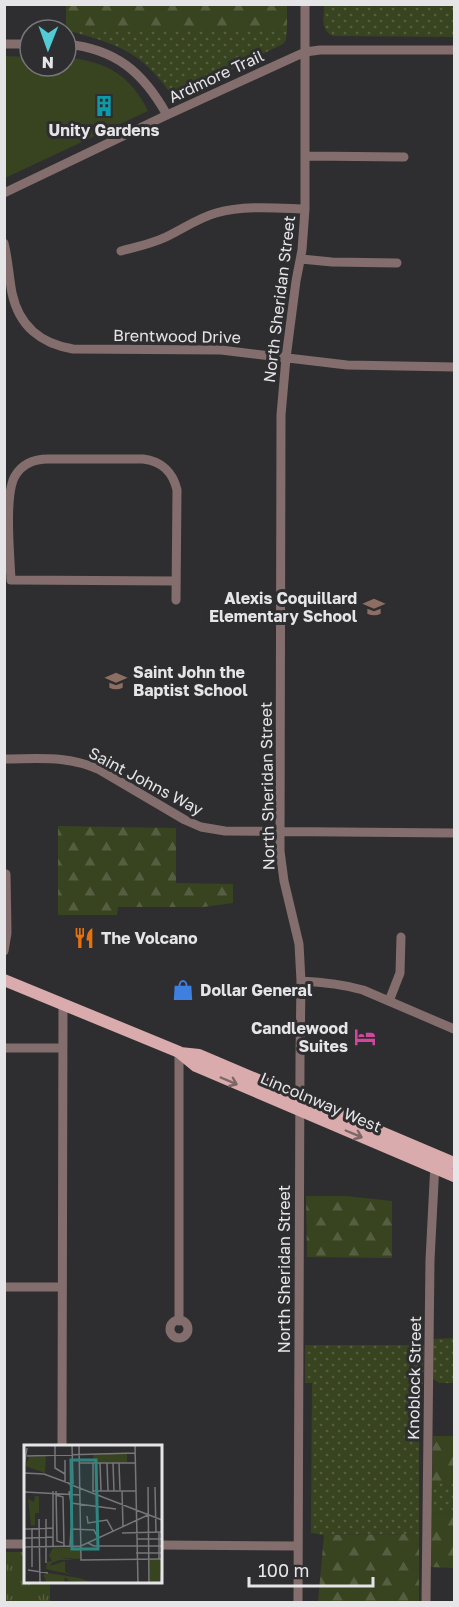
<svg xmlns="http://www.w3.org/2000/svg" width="459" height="1607" viewBox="0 0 459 1607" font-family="'Golos Text',sans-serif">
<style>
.grass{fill:url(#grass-dots)}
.forest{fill:url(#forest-firs)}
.park{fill:url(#park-tufts)}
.garden{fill:#384320}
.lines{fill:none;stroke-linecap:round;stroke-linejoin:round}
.minor{stroke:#846d6d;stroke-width:9}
.major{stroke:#d9abac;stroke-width:12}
.oneway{stroke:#7b6668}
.labels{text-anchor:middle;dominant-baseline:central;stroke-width:6;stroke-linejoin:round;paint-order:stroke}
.street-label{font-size:16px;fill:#e5e4e7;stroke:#2e2e31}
.poi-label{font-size:16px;font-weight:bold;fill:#e5e4e7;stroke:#2e2e31;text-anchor:start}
.inset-road{fill:none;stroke:#77777a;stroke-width:1.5}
.view{fill:#2f8680;fill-opacity:0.15;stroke:#2f8680;stroke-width:3}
.inset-edge{fill:none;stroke:#e5e4e7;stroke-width:3}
</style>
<defs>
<pattern id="grass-dots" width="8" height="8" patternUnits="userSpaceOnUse" patternTransform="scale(1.5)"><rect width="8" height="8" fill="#384320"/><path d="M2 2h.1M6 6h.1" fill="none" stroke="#555e40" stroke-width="1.8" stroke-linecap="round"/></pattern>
<pattern id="forest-firs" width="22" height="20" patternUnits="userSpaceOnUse" patternTransform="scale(1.5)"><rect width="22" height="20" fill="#384320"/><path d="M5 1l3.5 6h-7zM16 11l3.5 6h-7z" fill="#555e40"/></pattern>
<pattern id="park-tufts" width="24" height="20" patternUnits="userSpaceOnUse" patternTransform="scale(1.5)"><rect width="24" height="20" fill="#384320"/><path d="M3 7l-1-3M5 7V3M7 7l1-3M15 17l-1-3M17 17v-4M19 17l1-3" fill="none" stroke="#555e40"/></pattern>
</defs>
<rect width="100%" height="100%" fill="#2e2e31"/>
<!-- grass -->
<path class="grass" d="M 324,5 L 454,5 L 454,37 L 333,36 C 320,30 324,17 324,5 Z
M 66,30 L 287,30 L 286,40 L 283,44 L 174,98 C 166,87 157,75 147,66 C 125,45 94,38 66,30 Z
M 454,1338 L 454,1383 L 439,1383 L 432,1378 L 432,1339 Z
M 305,1345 L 424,1345 L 423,1384 L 419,1384 L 419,1534 L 324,1535 L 311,1533 L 312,1383 L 305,1383 Z
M 430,1482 L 454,1482 L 454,1514 L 430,1513 Z"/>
<!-- forest -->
<path class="forest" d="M 66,5 L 287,5 L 287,30 L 66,30 Z
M 58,826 L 176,828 L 176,883 L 233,884 L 233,903 L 203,907 L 118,907 L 117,915 L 58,915 Z
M 306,1196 L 346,1196 L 392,1201 L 392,1258 L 307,1257 Z
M 433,1436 L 454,1436 L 454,1482 L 432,1482 Z
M 431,1513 L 454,1514 L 454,1568 L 431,1567 Z
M 419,1534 L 419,1602 L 318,1602 L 324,1535 Z"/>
<!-- park -->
<path class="park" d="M 4,1552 L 25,1552 L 26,1582 L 50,1582 L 50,1602 L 5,1602 Z"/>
<!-- garden -->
<path class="garden" d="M 5,56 L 30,57 L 30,66 L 66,66 L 66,57 C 106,62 130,74 148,111 L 5,178 Z"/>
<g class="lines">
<!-- minor -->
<path class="minor" d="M 4,44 L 30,44
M 66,44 C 116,49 143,72 167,115
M 306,156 L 404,157
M 4,193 L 167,115 L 305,52 L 320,50 L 454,50
M 4,243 C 8,259 9,277 12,293 C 19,326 41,344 73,349 L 221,350 L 347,365 L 454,367
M 121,251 C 136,247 151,244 166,237 C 183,229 198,218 216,213 C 245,205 276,208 305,209
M 301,259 L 332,262 L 397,263
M 176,581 L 11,580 C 10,556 4,495 15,476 C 22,464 34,459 48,459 L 143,459 C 161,461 173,472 177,490 L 176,600
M 4,759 C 39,759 67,755 100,770 L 185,820 L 201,827 L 225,831 L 454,833
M 4,951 L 7,933 L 6,874
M 301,981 C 323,982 342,984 363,990 L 454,1029
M 389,1001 L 400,973 L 401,937
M 4,1048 L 63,1048
M 179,1052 L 179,1321
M 4,1287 L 62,1287
M170 1329a9 9 0 1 1 18 0a9 9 0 1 1-18 0Z
M 62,1446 L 63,1004
M 4,1544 L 26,1544
M 160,1545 L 298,1546
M 298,1602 L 300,1059 L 301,981 L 299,944 L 284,881 L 280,851 L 281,415 L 286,358 L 296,281 L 302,250 L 305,209 L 305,4
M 426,1602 L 430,1260 L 435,1163"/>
<!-- major -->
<path class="major" d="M 4,980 L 179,1052 L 196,1066 L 454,1176
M 180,1053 L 199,1055 L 454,1163"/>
</g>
<!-- one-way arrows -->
<defs><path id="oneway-shaft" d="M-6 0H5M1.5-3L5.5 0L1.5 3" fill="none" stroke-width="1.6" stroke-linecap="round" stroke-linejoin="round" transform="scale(1.5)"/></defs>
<g class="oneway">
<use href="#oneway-shaft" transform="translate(229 1081) rotate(23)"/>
<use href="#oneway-shaft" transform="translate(354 1134) rotate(23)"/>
</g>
<!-- icons -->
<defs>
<symbol id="building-bare" viewBox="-9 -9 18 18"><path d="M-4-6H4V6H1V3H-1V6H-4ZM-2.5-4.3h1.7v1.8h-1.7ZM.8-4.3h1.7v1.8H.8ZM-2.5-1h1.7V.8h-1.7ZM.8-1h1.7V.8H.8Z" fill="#0f9aa8" stroke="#2e2e31" stroke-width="2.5" paint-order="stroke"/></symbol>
<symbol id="school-bare" viewBox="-9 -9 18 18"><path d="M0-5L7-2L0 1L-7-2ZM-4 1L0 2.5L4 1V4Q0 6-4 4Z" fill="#8d6e63" stroke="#2e2e31" stroke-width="2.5" paint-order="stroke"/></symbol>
<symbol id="restaurant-bare" viewBox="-9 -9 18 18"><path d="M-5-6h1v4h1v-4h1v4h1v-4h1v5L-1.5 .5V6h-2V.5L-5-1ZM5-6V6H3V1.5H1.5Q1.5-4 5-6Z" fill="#e8710a" stroke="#2e2e31" stroke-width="2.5" paint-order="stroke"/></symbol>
<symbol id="shop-bare" viewBox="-9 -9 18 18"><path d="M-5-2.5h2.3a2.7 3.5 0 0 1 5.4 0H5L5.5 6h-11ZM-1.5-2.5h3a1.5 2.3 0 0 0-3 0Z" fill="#3f7fe0" stroke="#2e2e31" stroke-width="2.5" paint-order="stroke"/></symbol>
<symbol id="hotel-bare" viewBox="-9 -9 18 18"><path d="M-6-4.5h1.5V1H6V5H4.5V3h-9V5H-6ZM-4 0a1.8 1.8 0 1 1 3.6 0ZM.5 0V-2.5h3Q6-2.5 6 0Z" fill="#d1479c" stroke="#2e2e31" stroke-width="2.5" paint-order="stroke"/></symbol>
</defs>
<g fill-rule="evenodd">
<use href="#building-bare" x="89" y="91" width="30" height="30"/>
<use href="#school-bare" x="359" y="592" width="30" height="30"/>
<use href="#school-bare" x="101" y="666" width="30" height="30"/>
<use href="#restaurant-bare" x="69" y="923" width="30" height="30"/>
<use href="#shop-bare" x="168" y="975" width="30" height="30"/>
<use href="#hotel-bare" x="350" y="1022" width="30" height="30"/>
</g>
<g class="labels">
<!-- street labels -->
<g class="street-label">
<text transform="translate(216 76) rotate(-25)">Ardmore Trail</text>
<text transform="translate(279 299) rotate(-83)">North Sheridan Street</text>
<text transform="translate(177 336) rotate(1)">Brentwood Drive</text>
<text transform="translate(146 781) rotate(28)">Saint Johns Way</text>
<text transform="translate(267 786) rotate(-91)">North Sheridan Street</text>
<text transform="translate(321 1102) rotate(23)">Lincolnway West</text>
<text transform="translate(284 1269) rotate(-90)">North Sheridan Street</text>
<text transform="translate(414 1378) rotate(-89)">Knoblock Street</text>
</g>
<!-- poi labels -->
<g class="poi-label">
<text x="104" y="130" text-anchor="middle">Unity Gardens</text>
<text x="357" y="598" text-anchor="end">Alexis Coquillard<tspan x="357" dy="18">Elementary School</tspan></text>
<text x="133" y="672">Saint John the<tspan x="133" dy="18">Baptist School</tspan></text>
<text x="101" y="938">The Volcano</text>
<text x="200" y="990">Dollar General</text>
<text x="348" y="1028" text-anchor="end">Candlewood<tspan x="348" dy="18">Suites</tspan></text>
</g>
</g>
<!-- overview -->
<g transform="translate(24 1445)">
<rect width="138" height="138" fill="#2e2e31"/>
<path d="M 56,102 L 56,114 L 36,113 L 34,103 Z" fill="#384320"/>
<path d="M 11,51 L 15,51 L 15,68 L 11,68 L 11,80 L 7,81 L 4,54 L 10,57 ZM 29,103 L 34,103 L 37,113 L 50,115 L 35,115 L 28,118 L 26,121 L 41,116 L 41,127 L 45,129 L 84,138 L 22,124 L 23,117 L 28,116 L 25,110 ZM 25,128 L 55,133 L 70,138 L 45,136 L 41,132 L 40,138 L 23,138 L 19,130 Z" fill="#384320"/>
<path d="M 103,8 L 103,17 L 70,18 L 69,9 ZM 22,11 L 21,28 L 1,21 L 5,12 ZM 125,115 L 138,115 L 138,138 L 126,138 Z" fill="#384320"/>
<path class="inset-road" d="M 31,0 L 31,23 L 41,29M 48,0 L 49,39M 55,0 L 57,115 L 138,114M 111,0 L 114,138M 3,11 L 111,8M 41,15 L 41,37M 56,18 L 111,18M 69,18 L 69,47M 76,18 L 77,46M 83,18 L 84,46M 89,18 L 90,46M 95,18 L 96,45M 0,22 L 3,3M 0,28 L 20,29 L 47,39M 0,32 L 0,119M 45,39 L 138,75M 124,42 L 125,138M 131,42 L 132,88M 29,46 L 29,102M 32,46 L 33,96 L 39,98M 45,46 L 47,58 L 92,64M 69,46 L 112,46M 98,46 L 99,81M 1,47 L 56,50M 32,50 L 39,52 L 40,102M 63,71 L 64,78 L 83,75 L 89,86M 15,74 L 16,138M 22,74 L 22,118M 8,83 L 8,122M 1,84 L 29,83M 98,88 L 138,87M 135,88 L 135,114M 1,93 L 29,92M 113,94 L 138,94M 64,98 L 70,101 L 138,101M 0,102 L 57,101 L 124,70M 46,102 L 47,84 L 70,85 L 74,93M 112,108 L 138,108M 4,125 L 24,128M 137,138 L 138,120"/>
<path class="view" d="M 47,15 L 72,15 L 74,104 L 48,104 Z"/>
<rect width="138" height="138" class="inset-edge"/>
</g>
<!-- border -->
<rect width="459" height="1607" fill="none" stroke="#e5e4e7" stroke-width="12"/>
<!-- north arrow -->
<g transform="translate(48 48) rotate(181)"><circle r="28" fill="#2e2e31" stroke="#77777a" stroke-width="1.5"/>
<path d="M0-4.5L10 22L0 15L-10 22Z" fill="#52cbd7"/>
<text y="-9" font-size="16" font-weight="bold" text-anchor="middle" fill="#e5e4e7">N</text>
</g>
<!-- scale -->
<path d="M249 1577v9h124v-9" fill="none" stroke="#e5e4e7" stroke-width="3"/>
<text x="258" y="1577" font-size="18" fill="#e5e4e7" stroke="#2e2e31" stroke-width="4.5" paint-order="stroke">100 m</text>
</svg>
